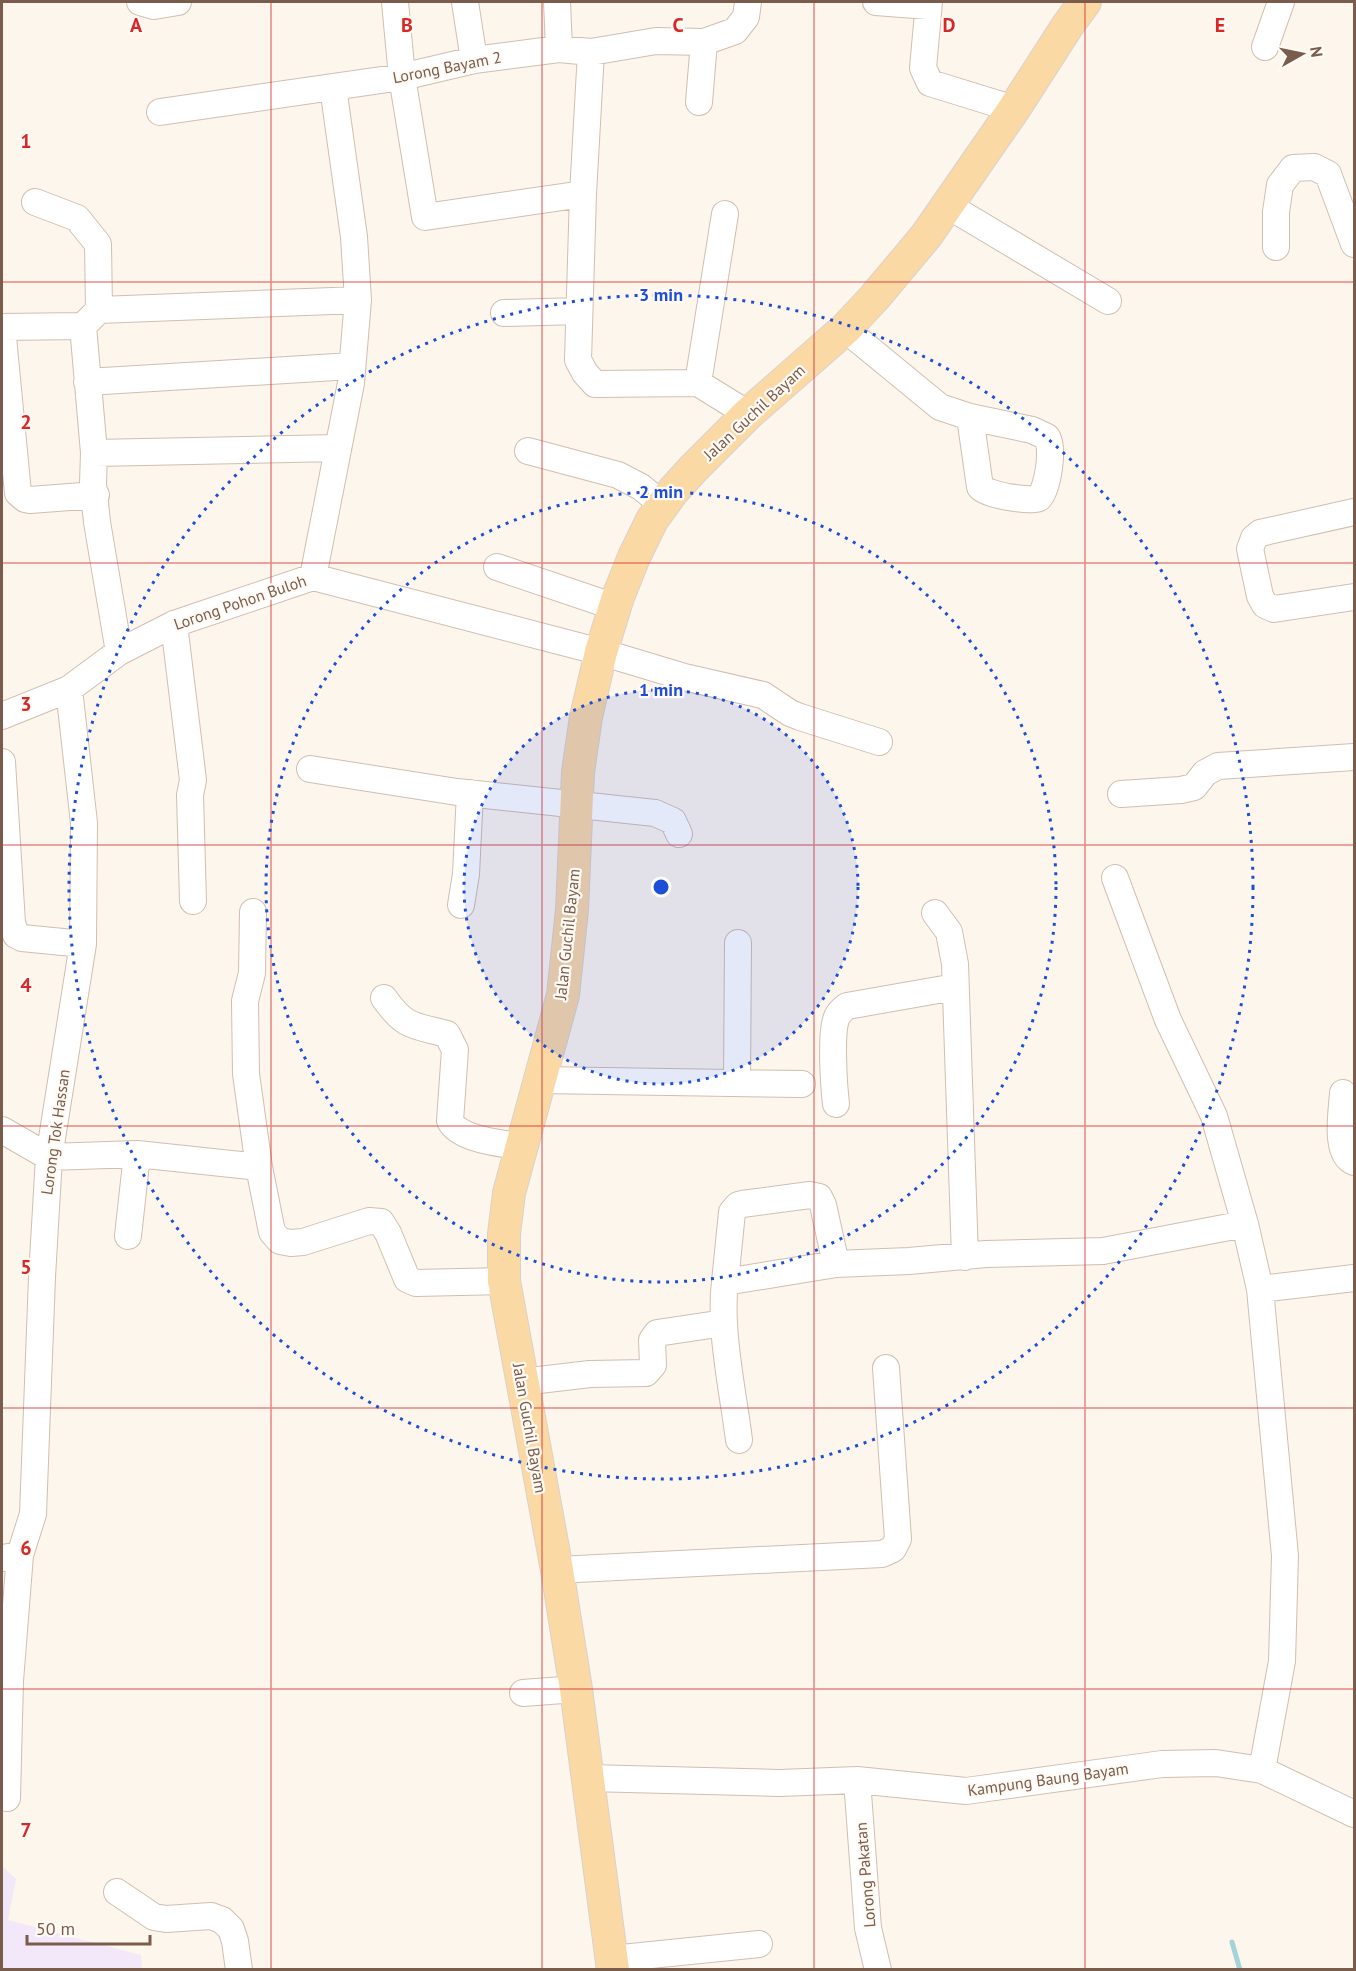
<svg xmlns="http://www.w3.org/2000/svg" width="1356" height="1971" viewBox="0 0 1356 1971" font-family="'PT Sans',sans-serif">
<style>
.education{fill:#f3e8fa}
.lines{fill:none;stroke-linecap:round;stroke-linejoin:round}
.stream{stroke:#a5d3da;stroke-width:5}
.minor-casing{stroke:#d1beb0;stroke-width:28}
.major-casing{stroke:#dad1cd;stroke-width:34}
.minor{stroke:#fff;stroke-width:26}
.major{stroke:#fbd9a5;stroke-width:32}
.grid{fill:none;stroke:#d62828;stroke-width:1.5;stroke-opacity:0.55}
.ring{fill:none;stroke:#1d4ed8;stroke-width:3;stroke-dasharray:3 6}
.labels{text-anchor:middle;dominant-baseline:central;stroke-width:4.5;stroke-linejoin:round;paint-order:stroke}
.street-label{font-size:16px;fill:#7a5c4d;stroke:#fffaf3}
.grid-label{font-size:20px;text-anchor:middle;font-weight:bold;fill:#d62828;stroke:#fffaf3;stroke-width:4.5;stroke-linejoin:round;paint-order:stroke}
.centre{fill:#1d4ed8;stroke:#fffaf3;stroke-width:3}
.ring-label{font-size:18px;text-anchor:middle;font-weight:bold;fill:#1d4ed8;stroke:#fffaf3;stroke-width:4.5;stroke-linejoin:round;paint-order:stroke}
</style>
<rect width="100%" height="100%" fill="#fdf6ec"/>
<!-- education -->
<path class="education" d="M 2,1866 L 16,1879 L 8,1920 L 141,1955 L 142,1969 L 2,1969 Z"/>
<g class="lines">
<!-- stream -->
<path class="stream" d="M 1232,1942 L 1240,1970"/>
<defs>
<path id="minor" d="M 140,2 L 154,6 L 178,2
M 395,2 L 402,77 L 425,217 L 583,194
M 465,2 L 474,60
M 557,2 L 559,49
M 876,2 L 928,6
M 929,2 L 923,68 L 930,83 L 1014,109
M 1265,47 L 1281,2
M 591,52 L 583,194 L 578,360 L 585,373 L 595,384 L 698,383 L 748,414
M 333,87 L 354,237 L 358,300
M 699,102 L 704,42
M 160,112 L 402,77 L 474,60 L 559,49 L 591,52 L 656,41 L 704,42 L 735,31 L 746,17 L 748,2
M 35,202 L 77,218 L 98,244 L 99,310
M 947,205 L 1108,301
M 1276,247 L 1276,212 L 1280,185 L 1293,168 L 1314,167 L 1328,174 L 1354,244
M 504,313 L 579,311
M 83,326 L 94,453 L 93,484 L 97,522 L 119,652
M 2,327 L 83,326 L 99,310 L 358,300 L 351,383 L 313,577
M 2,327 L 18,493 L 25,499 L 30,500 L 96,495
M 845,329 L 940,407 L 970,417 L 1032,430 L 1047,437 C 1054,448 1048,488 1039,498 C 1028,502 988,495 980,487 L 970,417
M 87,382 L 352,366
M 698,383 L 725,214
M 528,451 L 618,475 L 641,487 L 663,505
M 94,453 L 337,448
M 1354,512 L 1260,533 L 1254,538 L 1250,549 L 1260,596 L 1265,605 L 1274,609 L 1354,597
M 497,567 L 615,607
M 174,624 L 193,780 L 190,795 L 193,901
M 2,716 L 69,689 L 119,652 L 174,624 L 313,577 L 601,652 L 684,677 L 763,695 L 790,713 L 800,717 L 879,742
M 2,762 L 12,923 L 16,935 L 22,938 L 83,944
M 310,769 L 457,792 L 655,813 L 673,821 L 679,834
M 1121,794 L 1181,790 L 1194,787 L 1205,773 L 1218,766 L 1354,757
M 1115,878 L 1168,1020 L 1214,1116 L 1245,1224 L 1260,1289 L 1285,1556 L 1282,1661 L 1262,1770
M 461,905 L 466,874 L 470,793
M 253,912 L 252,973 L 245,1001 L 246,1074 L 259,1167 L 272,1232 L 280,1241 L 291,1243 L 303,1242 L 369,1221 L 381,1222 L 388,1233 L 407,1279 L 416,1283 L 504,1281
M 935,913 L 949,932 L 955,964 L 965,1257
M 384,998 C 405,1028 413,1025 447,1034 L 455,1050 L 450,1121 C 460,1140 501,1143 522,1147
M 540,1080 L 802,1084
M 737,1083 L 738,943
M 1343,1093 C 1342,1111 1334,1154 1354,1162
M 836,1104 C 834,1087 830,1031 837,1017 C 839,1012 843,1009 847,1006 L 955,987
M 2,1130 L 49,1157 L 137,1154 L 259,1167
M 128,1236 L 137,1154
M 725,1282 L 732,1212 L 738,1205 L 742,1204 L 810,1195 L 819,1197 L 823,1205 L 836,1264
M 1260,1289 L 1354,1278
M 522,1382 L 590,1374 L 646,1373 L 653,1365 L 652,1340 L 657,1333 L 724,1323
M 739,1440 C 733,1392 719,1329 725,1282 L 836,1264 L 909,1261 L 986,1254 L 1103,1251 L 1245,1224
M 2,1558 L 20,1555 L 33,1514 L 42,1277 L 49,1157 L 83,944 L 84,823 L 69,689
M 557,1570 L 882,1554 L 893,1549 L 898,1539 L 886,1368
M 523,1693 L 576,1689
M 588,1778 L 780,1783 L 857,1780 L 966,1791 L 1162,1764 L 1216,1763 L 1262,1770 L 1354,1814
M 857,1780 L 868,1928 L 878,1970
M 7,1798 L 10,1681 L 20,1555
M 117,1892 L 154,1917 L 166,1919 L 211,1916 L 222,1920 L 231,1929 L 235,1941 L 239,1970
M 612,1959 L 759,1944"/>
<path id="major" d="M 613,1970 L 576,1689 L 557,1570 L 504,1281 L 504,1234 L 509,1193 L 563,995 L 572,910 L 578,772 L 586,717 L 601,652 L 618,597 L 634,557 L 652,520 L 673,491 L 693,469 L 748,414 L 845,329 L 874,298 L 926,236 L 1014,109 L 1068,25 L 1085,2"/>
</defs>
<!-- minor casing -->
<use href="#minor" class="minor-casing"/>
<!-- major casing -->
<use href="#major" class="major-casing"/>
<!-- minor -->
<use href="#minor" class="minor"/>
<!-- major -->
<use href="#major" class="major"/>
</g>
<!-- grid -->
<path class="grid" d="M 271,2 L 271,1970M 542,2 L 542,1970M 814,2 L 814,1970M 1085,2 L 1085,1970M 2,282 L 1354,282M 2,563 L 1354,563M 2,845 L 1354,845M 2,1126 L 1354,1126M 2,1408 L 1354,1408M 2,1689 L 1354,1689"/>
<!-- distance rings -->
<circle cx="661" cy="887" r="197" fill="#1d4ed8" fill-opacity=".12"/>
<g class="ring">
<circle cx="661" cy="887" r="197"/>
<circle cx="661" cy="887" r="395"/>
<circle cx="661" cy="887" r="592"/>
</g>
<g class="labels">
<!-- street labels -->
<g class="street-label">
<text transform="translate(447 67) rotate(-11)">Lorong Bayam 2</text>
<text transform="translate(754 412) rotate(-43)">Jalan Guchil Bayam</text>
<text transform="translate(240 602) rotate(-19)">Lorong Pohon Buloh</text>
<text transform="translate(567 934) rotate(-84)">Jalan Guchil Bayam</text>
<text transform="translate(55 1132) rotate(-82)">Lorong Tok Hassan</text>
<text transform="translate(530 1428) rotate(80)">Jalan Guchil Bayam</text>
<text transform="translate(1048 1779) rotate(-8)">Kampung Baung Bayam</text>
<text transform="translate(865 1875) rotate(-95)">Lorong Pakatan</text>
</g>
</g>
<g class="grid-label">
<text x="136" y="32">A</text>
<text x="407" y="32">B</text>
<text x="678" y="32">C</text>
<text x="949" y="32">D</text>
<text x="1220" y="32">E</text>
<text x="26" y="148">1</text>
<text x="26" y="429">2</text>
<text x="26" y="711">3</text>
<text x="26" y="992">4</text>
<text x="26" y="1274">5</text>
<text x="26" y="1555">6</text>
<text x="26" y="1837">7</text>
</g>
<circle cx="661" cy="887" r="9" class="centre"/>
<g class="ring-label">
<text x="661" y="301">3 min</text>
<text x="661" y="498">2 min</text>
<text x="661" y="696">1 min</text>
</g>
<!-- border -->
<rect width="1356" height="1971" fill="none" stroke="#7a5c4d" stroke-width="6"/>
<!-- north arrow -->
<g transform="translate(1302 54) rotate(81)" stroke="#fffaf3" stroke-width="4.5" paint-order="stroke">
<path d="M0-4.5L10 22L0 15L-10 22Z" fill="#7a5c4d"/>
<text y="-9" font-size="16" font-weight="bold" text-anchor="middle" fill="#7a5c4d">N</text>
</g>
<!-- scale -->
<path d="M27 1935v9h123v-9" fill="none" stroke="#7a5c4d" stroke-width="3"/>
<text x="36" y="1935" font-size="18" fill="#7a5c4d" stroke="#fffaf3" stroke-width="4.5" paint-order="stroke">50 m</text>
</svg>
